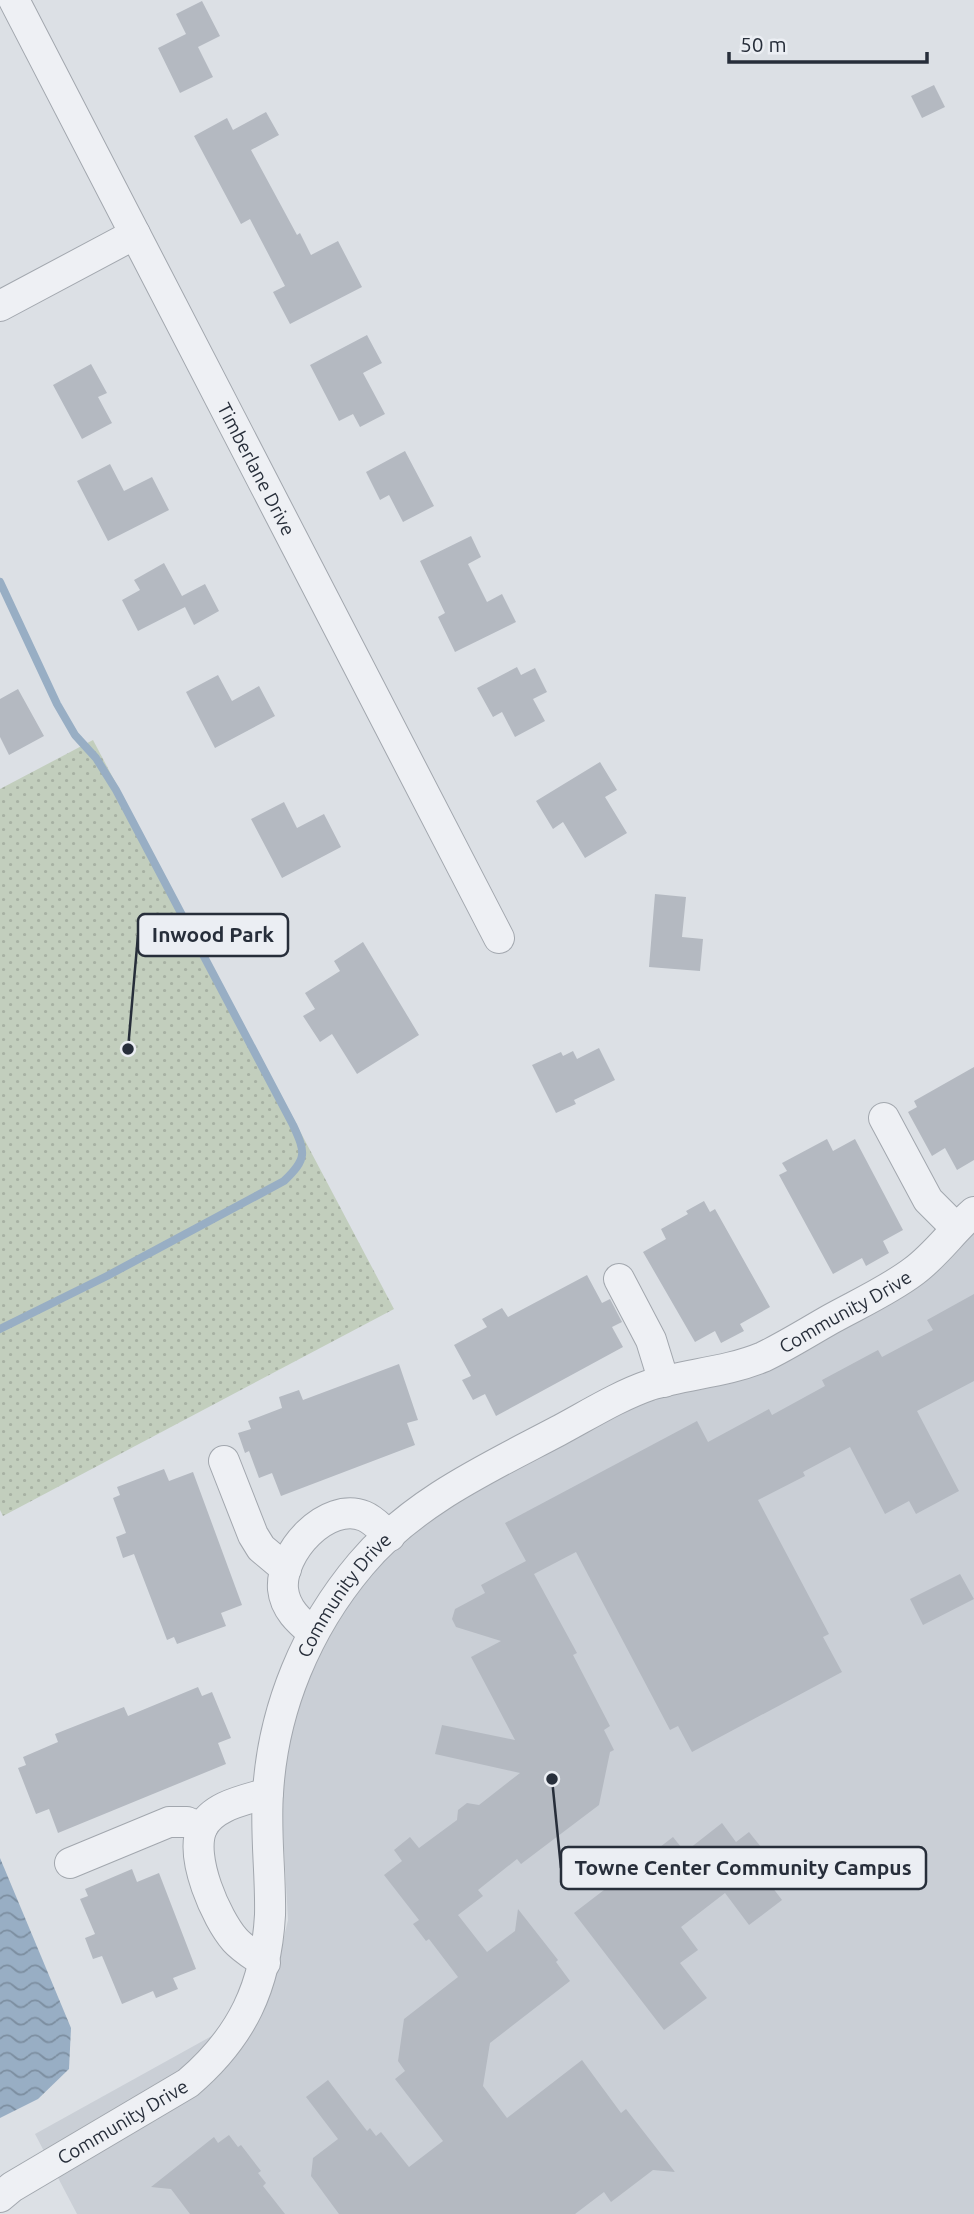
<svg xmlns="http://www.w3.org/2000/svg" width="974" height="2214" viewBox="0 0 974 2214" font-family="Ubuntu,sans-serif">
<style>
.built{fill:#cacfd6}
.park{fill:url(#park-dots)}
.water{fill:url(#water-waves)}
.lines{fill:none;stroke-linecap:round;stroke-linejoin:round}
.stream{stroke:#98aec4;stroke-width:8}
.building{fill:#b4b9c1}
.minor-casing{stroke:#a2a7ae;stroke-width:32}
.minor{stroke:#eef0f4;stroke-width:30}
.labels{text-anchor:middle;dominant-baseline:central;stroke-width:7;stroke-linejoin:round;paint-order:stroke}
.street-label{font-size:19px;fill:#272e3a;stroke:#ebeef3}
.leader{fill:none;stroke:#272e3a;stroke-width:2.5}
.callout-dot{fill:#272e3a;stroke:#ebeef3;stroke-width:2.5}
.callout{fill:#ebeef3;stroke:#272e3a;stroke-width:2.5}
.callout-label{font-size:21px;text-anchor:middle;font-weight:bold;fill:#272e3a}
</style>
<defs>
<pattern id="park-dots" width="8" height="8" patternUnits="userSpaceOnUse" patternTransform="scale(1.75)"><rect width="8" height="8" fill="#c2cebd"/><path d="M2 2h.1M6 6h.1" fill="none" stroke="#a7b1a3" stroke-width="1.8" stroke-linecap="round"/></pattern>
<pattern id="water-waves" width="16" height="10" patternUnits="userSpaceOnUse" patternTransform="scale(1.75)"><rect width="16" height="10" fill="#98aec4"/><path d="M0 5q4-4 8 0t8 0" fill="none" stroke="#7c8ea0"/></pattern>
</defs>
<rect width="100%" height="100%" fill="#dce0e5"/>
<!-- built -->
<path class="built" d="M 974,1230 L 974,2214 L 77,2214 L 35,2134 L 264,2007 L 272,1987 L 288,1920 L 281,1794 L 283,1761 L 301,1679 L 368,1572 L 434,1513 L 638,1403 L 767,1367 L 930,1278 Z"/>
<!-- park -->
<path class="park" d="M 93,740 L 394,1309 L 3,1516 L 0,1510 L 0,789 Z"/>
<!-- water -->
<path class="water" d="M 0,1858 L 71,2028 L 69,2069 L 38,2099 L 0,2118 Z"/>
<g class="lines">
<!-- stream -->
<path class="stream" d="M 0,582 L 57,704 L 75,735 L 96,758 L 116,790 L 293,1125 C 306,1153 307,1159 284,1181 L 107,1276 L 0,1329"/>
</g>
<!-- building -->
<path class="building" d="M 202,1 L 220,36 L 198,47 L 213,77 L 180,93 L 158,48 L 186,34 L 176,14 Z
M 934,85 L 945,107 L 922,118 L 911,96 Z
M 266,112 L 279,135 L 251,150 L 297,235 L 300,233 L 311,255 L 338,241 L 362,287 L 290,324 L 273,292 L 285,286 L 250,219 L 241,224 L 194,136 L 227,118 L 233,130 Z
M 367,335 L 382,363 L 363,373 L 385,414 L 360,427 L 353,414 L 339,421 L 310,365 Z
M 91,364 L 107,393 L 98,397 L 112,423 L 82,439 L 53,385 Z
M 405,451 L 434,506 L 403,522 L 389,495 L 380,500 L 366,472 Z
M 110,464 L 124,491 L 152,477 L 169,510 L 108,541 L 77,481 Z
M 471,536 L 481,557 L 468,564 L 487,602 L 502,594 L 516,622 L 455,652 L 438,617 L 445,613 L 420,561 Z
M 164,563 L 182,596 L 205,584 L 219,611 L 194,625 L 185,607 L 138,631 L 122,600 L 140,590 L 134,580 Z
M 517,667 L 521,675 L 535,668 L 547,692 L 533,699 L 545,721 L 515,737 L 502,712 L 493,717 L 477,688 Z
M 218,675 L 232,701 L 259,686 L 275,716 L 215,748 L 186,692 Z
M 18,689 L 44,736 L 9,755 L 0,737 L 0,699 Z
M 600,762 L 617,790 L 605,797 L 627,833 L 585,858 L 563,822 L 553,829 L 536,801 Z
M 284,802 L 297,828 L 324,814 L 341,847 L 282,878 L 251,819 Z
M 655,894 L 686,897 L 682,937 L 703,939 L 700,971 L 649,967 Z
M 363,942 L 419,1035 L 357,1074 L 332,1034 L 320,1042 L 303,1016 L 315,1009 L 305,993 L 340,971 L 334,961 Z
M 599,1048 L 615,1080 L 574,1100 L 576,1104 L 556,1113 L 532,1065 L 561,1052 L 563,1056 L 573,1051 L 577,1059 Z
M 974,1067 L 974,1160 L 957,1170 L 945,1148 L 932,1156 L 908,1112 L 917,1107 L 914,1101 Z
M 827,1139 L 833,1151 L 855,1139 L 903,1230 L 883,1241 L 889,1253 L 866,1266 L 862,1258 L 833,1274 L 779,1175 L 787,1171 L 782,1163 Z
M 704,1201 L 710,1212 L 715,1209 L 770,1307 L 740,1324 L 744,1331 L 721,1343 L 715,1331 L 695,1342 L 643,1252 L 666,1239 L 661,1229 L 688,1214 L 686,1211 Z
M 587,1275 L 602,1303 L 610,1299 L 622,1322 L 612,1327 L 623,1347 L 496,1416 L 485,1394 L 473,1400 L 462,1380 L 471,1376 L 454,1345 L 487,1327 L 482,1319 L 502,1308 L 508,1317 Z
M 974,1294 L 974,1381 L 917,1411 L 959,1491 L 916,1514 L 909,1501 L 885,1514 L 850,1447 L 803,1472 L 805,1476 L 758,1500 L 829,1634 L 823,1637 L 842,1672 L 692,1752 L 678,1726 L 670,1730 L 576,1552 L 534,1574 L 577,1653 L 573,1655 L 610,1726 L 604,1730 L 614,1750 L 610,1752 L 599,1805 L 521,1864 L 517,1859 L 478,1890 L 483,1896 L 458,1915 L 487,1952 L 515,1931 L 518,1909 L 558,1960 L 556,1962 L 570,1981 L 490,2043 L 483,2086 L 507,2118 L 582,2060 L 621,2113 L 626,2109 L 675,2172 L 653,2170 L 611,2202 L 604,2192 L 575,2214 L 339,2214 L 311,2176 L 313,2158 L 338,2139 L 306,2097 L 328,2080 L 367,2131 L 370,2128 L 376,2136 L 381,2132 L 409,2167 L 443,2141 L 395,2079 L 405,2071 L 398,2061 L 404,2019 L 458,1977 L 429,1939 L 426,1941 L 413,1924 L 419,1920 L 384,1875 L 402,1861 L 394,1850 L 410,1837 L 419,1848 L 457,1820 L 458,1810 L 467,1803 L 479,1805 L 520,1773 L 435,1754 L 442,1725 L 515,1740 L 471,1657 L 501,1641 L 456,1627 L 452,1619 L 455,1609 L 485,1593 L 481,1585 L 526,1561 L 505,1523 L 697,1421 L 708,1442 L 769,1409 L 772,1415 L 825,1386 L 822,1380 L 878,1350 L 882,1357 L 933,1330 L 927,1320 Z
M 399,1364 L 418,1420 L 407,1423 L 415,1445 L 281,1496 L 272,1473 L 259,1478 L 249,1451 L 245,1453 L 238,1433 L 251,1429 L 248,1421 L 282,1408 L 279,1397 L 299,1390 L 303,1400 Z
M 164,1469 L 169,1481 L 193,1472 L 242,1605 L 221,1613 L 226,1626 L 177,1644 L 174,1637 L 167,1640 L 134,1554 L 123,1558 L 116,1537 L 126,1533 L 113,1498 L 120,1495 L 117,1487 Z
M 960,1574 L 974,1599 L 923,1625 L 910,1599 Z
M 198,1687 L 202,1696 L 212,1692 L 231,1738 L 218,1743 L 226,1764 L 58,1833 L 49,1809 L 36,1814 L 18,1768 L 26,1765 L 23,1757 L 58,1742 L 55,1734 L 88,1721 L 124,1707 L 128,1716 Z
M 722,1823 L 736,1842 L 749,1832 L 765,1852 L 753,1862 L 782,1900 L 749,1925 L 725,1893 L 681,1927 L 698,1950 L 680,1963 L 707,1998 L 664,2030 L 574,1913 L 673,1837 L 685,1852 Z
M 132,1869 L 137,1882 L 159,1873 L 196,1969 L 173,1978 L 178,1989 L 156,1998 L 153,1991 L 122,2004 L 102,1956 L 93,1959 L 85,1938 L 95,1934 L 80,1899 L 88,1896 L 85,1889 Z
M 229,2135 L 238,2147 L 241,2145 L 261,2171 L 258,2173 L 266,2183 L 263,2186 L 285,2214 L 190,2214 L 171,2189 L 151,2187 L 214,2137 L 218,2143 Z"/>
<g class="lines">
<defs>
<g id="minor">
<path id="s1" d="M 14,0 L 499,938"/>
<path d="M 0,306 L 135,234"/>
<path d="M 884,1118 L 928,1200 L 956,1228"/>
<path d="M 619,1279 L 651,1340 L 664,1382"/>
<path d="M 224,1461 L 253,1535 L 261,1548 L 286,1569"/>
<path d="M 313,1633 C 299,1621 285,1609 283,1589 C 280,1552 327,1501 364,1516 C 374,1520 382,1530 390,1536"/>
<path d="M 70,1863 L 169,1822 L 187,1822 L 202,1828"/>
<path d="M 265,1963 C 255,1956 243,1949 235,1940 C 216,1918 189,1857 202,1828 C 213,1805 246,1800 268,1793"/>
<path id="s2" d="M 0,2197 L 12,2187 L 188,2083 C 242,2037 266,1986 270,1915 C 271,1875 265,1833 268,1793 C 273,1708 307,1628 361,1564 C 413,1502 488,1468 558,1431 C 588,1415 618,1396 650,1385 C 687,1374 727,1372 763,1357 C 786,1346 808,1332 831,1319 C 858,1304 889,1290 914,1271 C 937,1254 953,1230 974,1212"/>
</g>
</defs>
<!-- minor casing -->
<use href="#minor" class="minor-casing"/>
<!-- minor -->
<use href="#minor" class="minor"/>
</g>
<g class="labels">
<!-- street labels -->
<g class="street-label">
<text stroke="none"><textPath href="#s1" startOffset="528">Timberlane Drive</textPath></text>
<text stroke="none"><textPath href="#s2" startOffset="1339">Community Drive</textPath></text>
<text stroke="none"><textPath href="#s2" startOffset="751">Community Drive</textPath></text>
<text stroke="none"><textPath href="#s2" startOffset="144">Community Drive</textPath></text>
</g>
</g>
<!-- callouts -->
<path class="leader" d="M128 1049L138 935M552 1779L561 1868"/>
<g class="callout-dot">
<circle cx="128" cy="1049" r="7"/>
<circle cx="552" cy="1779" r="7"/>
</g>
<g class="callout">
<rect x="138" y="914" width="150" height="42" rx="7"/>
<rect x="561" y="1847" width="365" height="42" rx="7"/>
</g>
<g class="callout-label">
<text x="213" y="942">Inwood Park</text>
<text x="743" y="1875">Towne Center Community Campus</text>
</g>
<!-- scale -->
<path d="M729 52v10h198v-10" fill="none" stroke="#272e3a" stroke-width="3.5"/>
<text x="740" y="52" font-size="21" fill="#272e3a" stroke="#ebeef3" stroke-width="5" paint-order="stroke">50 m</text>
</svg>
